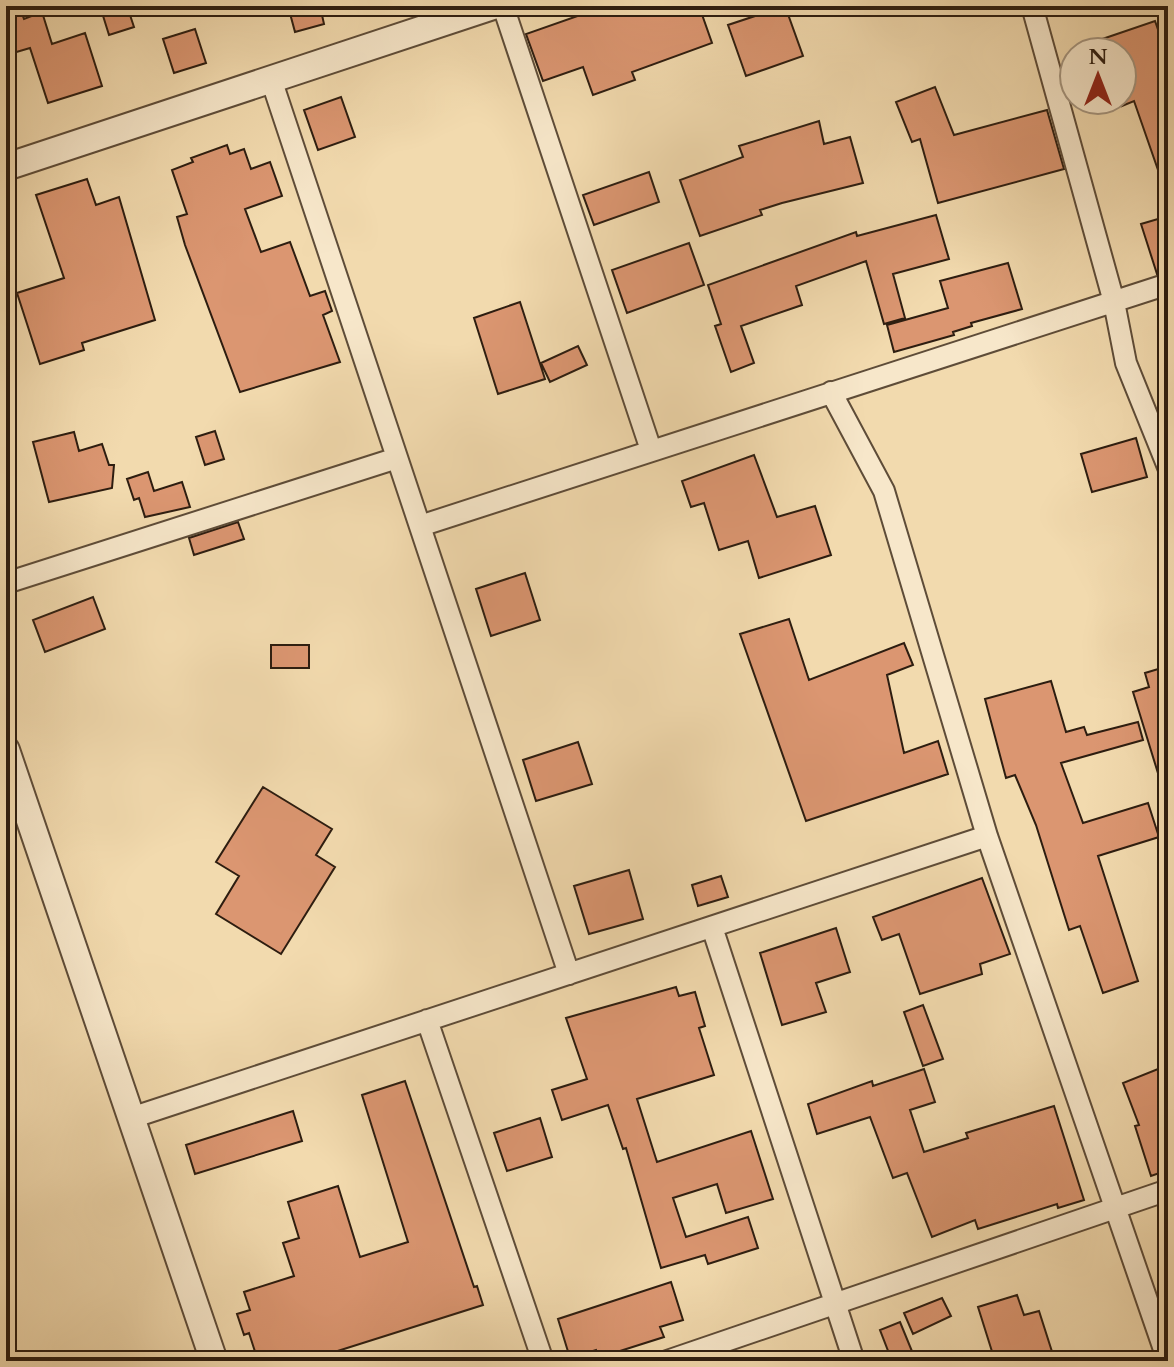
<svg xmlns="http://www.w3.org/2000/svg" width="1174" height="1367" viewBox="0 0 1174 1367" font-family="Cardo,serif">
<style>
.building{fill:#db9671;stroke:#2d1d10;stroke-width:2}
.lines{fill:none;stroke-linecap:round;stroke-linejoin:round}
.minor-casing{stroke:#5e4c38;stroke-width:24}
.tertiary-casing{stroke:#5e4c38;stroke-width:30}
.minor{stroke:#f7e7ca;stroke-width:20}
.tertiary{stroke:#f7e7ca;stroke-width:26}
</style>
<rect width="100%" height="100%" fill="#f2daae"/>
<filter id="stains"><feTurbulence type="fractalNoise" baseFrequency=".0025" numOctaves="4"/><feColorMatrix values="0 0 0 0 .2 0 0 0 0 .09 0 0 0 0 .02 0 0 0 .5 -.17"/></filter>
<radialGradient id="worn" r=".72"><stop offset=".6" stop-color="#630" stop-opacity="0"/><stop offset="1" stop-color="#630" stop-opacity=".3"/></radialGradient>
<!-- building -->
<path class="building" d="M 6,6 L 19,6 L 24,19 L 42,12 L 52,44 L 85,33 L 102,86 L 48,103 L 30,48 L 13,53 L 6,32 Z
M 100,6 L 127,6 L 134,27 L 109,35 Z
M 288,6 L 320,6 L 324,24 L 295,32 Z
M 606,6 L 699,6 L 712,43 L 632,72 L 635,80 L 593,95 L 583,67 L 543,81 L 526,34 Z
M 755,6 L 785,6 L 803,56 L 746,76 L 728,25 L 758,15 Z
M 1155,21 L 1168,58 L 1168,189 L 1165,190 L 1134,101 L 1122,106 L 1122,52 L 1077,52 L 1076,48 Z
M 195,29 L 206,63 L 174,73 L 163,39 Z
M 935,87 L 954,135 L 1047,110 L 1064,169 L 938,203 L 920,139 L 912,142 L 896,102 Z
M 341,97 L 355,137 L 318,150 L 304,110 Z
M 819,121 L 824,144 L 850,137 L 863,183 L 782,203 L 760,210 L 762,215 L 700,236 L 680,180 L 743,157 L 739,146 Z
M 227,145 L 230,154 L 244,149 L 251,169 L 270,162 L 282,196 L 245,209 L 261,252 L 290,242 L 310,296 L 325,291 L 332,311 L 323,315 L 340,362 L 240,392 L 185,245 L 177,217 L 187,214 L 172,170 L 193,162 L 191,158 Z
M 649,172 L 659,202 L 594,225 L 583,195 Z
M 87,179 L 96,205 L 119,197 L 155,320 L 82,343 L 84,350 L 40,364 L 17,293 L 64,278 L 36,195 Z
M 936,215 L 949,259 L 893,274 L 905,318 L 884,324 L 866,261 L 796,286 L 802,305 L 741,326 L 754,363 L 731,372 L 715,326 L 721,324 L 708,285 L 856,232 L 857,236 Z
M 1168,216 L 1168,271 L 1157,274 L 1141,224 Z
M 689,243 L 704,285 L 627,313 L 612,270 Z
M 1008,263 L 1022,309 L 971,323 L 972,326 L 953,332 L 954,335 L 894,352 L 887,325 L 948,308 L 940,281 Z
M 520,302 L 545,379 L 498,394 L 474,318 Z
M 578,346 L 587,365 L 550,382 L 541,363 Z
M 215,431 L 224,459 L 205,465 L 196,437 Z
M 74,432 L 79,451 L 102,444 L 109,465 L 114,465 L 112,488 L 49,502 L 33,442 Z
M 1136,438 L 1147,477 L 1092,492 L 1081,454 Z
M 754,455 L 777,517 L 815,506 L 831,555 L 759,578 L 748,541 L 719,550 L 704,503 L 691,507 L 682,481 Z
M 148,472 L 154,491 L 182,482 L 190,507 L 145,517 L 139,498 L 134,500 L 127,479 Z
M 238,522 L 244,539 L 194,555 L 189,538 Z
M 525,573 L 540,620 L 491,636 L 476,589 Z
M 93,597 L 105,629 L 45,652 L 33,620 Z
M 789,619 L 809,680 L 904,643 L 913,665 L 887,675 L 904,753 L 938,741 L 948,774 L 806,821 L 740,634 Z
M 271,645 L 309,645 L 309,668 L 271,668 Z
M 1168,666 L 1168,782 L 1161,783 L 1133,692 L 1149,687 L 1145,673 Z
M 1051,681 L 1066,732 L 1084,727 L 1087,735 L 1138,722 L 1143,740 L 1061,763 L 1083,823 L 1148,803 L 1159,837 L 1098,856 L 1138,981 L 1103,993 L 1080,926 L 1069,930 L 1036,825 L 1015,775 L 1006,778 L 985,699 Z
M 578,742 L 592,784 L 536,801 L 523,760 Z
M 263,787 L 332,829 L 316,855 L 335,867 L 281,954 L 216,914 L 239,876 L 216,862 Z
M 629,870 L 643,919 L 589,934 L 574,886 Z
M 721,876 L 728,897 L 698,906 L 692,885 Z
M 982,878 L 1010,954 L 980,964 L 982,974 L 920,994 L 899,934 L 882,940 L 873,917 Z
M 836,928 L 850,972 L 816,983 L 826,1012 L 782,1025 L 760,953 Z
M 676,987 L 679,996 L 695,992 L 705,1026 L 699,1028 L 714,1075 L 637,1099 L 657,1162 L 751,1131 L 773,1199 L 726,1213 L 717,1184 L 673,1198 L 686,1237 L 748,1217 L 758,1248 L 708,1264 L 705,1255 L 661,1268 L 626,1148 L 623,1149 L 608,1105 L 562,1120 L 552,1090 L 587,1079 L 566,1018 Z
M 923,1005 L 943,1059 L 923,1066 L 904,1012 Z
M 1168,1065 L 1168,1170 L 1151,1176 L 1135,1126 L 1139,1125 L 1123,1083 Z
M 924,1069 L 935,1102 L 910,1110 L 924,1152 L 968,1138 L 966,1133 L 1054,1106 L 1084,1200 L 1058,1208 L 1057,1204 L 978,1229 L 975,1220 L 932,1237 L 907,1173 L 893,1178 L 870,1117 L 817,1134 L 808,1104 L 872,1081 L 873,1086 Z
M 405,1081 L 474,1287 L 477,1286 L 483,1305 L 306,1361 L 258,1361 L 249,1333 L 244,1335 L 237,1314 L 250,1310 L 244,1292 L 294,1276 L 283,1243 L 299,1238 L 288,1202 L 338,1186 L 360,1257 L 408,1242 L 362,1095 Z
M 293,1111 L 302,1141 L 195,1174 L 186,1145 Z
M 540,1118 L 552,1157 L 507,1171 L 494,1133 Z
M 671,1282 L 683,1320 L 660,1327 L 664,1337 L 598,1358 L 596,1350 L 570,1358 L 558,1319 Z
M 1017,1295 L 1024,1315 L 1039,1311 L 1055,1361 L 995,1361 L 978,1307 Z
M 942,1298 L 951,1316 L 913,1334 L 904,1313 Z
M 900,1322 L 916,1361 L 892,1361 L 880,1330 Z"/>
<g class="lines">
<defs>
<path id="minor" d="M 503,6 L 651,450
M 1032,6 L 1114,302 L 1126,363 L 1168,467
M 271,79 L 569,974
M 831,392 L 884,491 L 987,836 L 1168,1361
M 420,526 L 1168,284
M 6,583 L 397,458
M 712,927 L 854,1361
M 427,1020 L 543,1361
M 131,1118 L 987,836
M 667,1361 L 1168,1190"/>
<path id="tertiary" d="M 6,167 L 493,6
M 6,750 L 214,1361"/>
</defs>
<!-- minor casing -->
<use href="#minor" class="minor-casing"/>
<!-- tertiary casing -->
<use href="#tertiary" class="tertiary-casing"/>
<!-- minor -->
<use href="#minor" class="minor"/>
<!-- tertiary -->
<use href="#tertiary" class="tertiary"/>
</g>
<!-- margin -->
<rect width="1174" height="1367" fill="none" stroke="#f2daae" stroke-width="32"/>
<rect x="8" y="8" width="1158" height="1351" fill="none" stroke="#2d1d10" stroke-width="4"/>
<rect x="16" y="16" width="1142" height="1335" fill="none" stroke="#2d1d10" stroke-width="2"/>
<!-- north arrow -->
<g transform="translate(1098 76)"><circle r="38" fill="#f7e7ca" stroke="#a69680" stroke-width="2"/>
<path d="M0-6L14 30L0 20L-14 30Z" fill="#8f2418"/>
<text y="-12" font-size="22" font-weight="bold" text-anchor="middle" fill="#2d1d10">N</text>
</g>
<rect width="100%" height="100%" filter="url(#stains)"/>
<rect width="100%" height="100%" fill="url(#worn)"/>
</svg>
